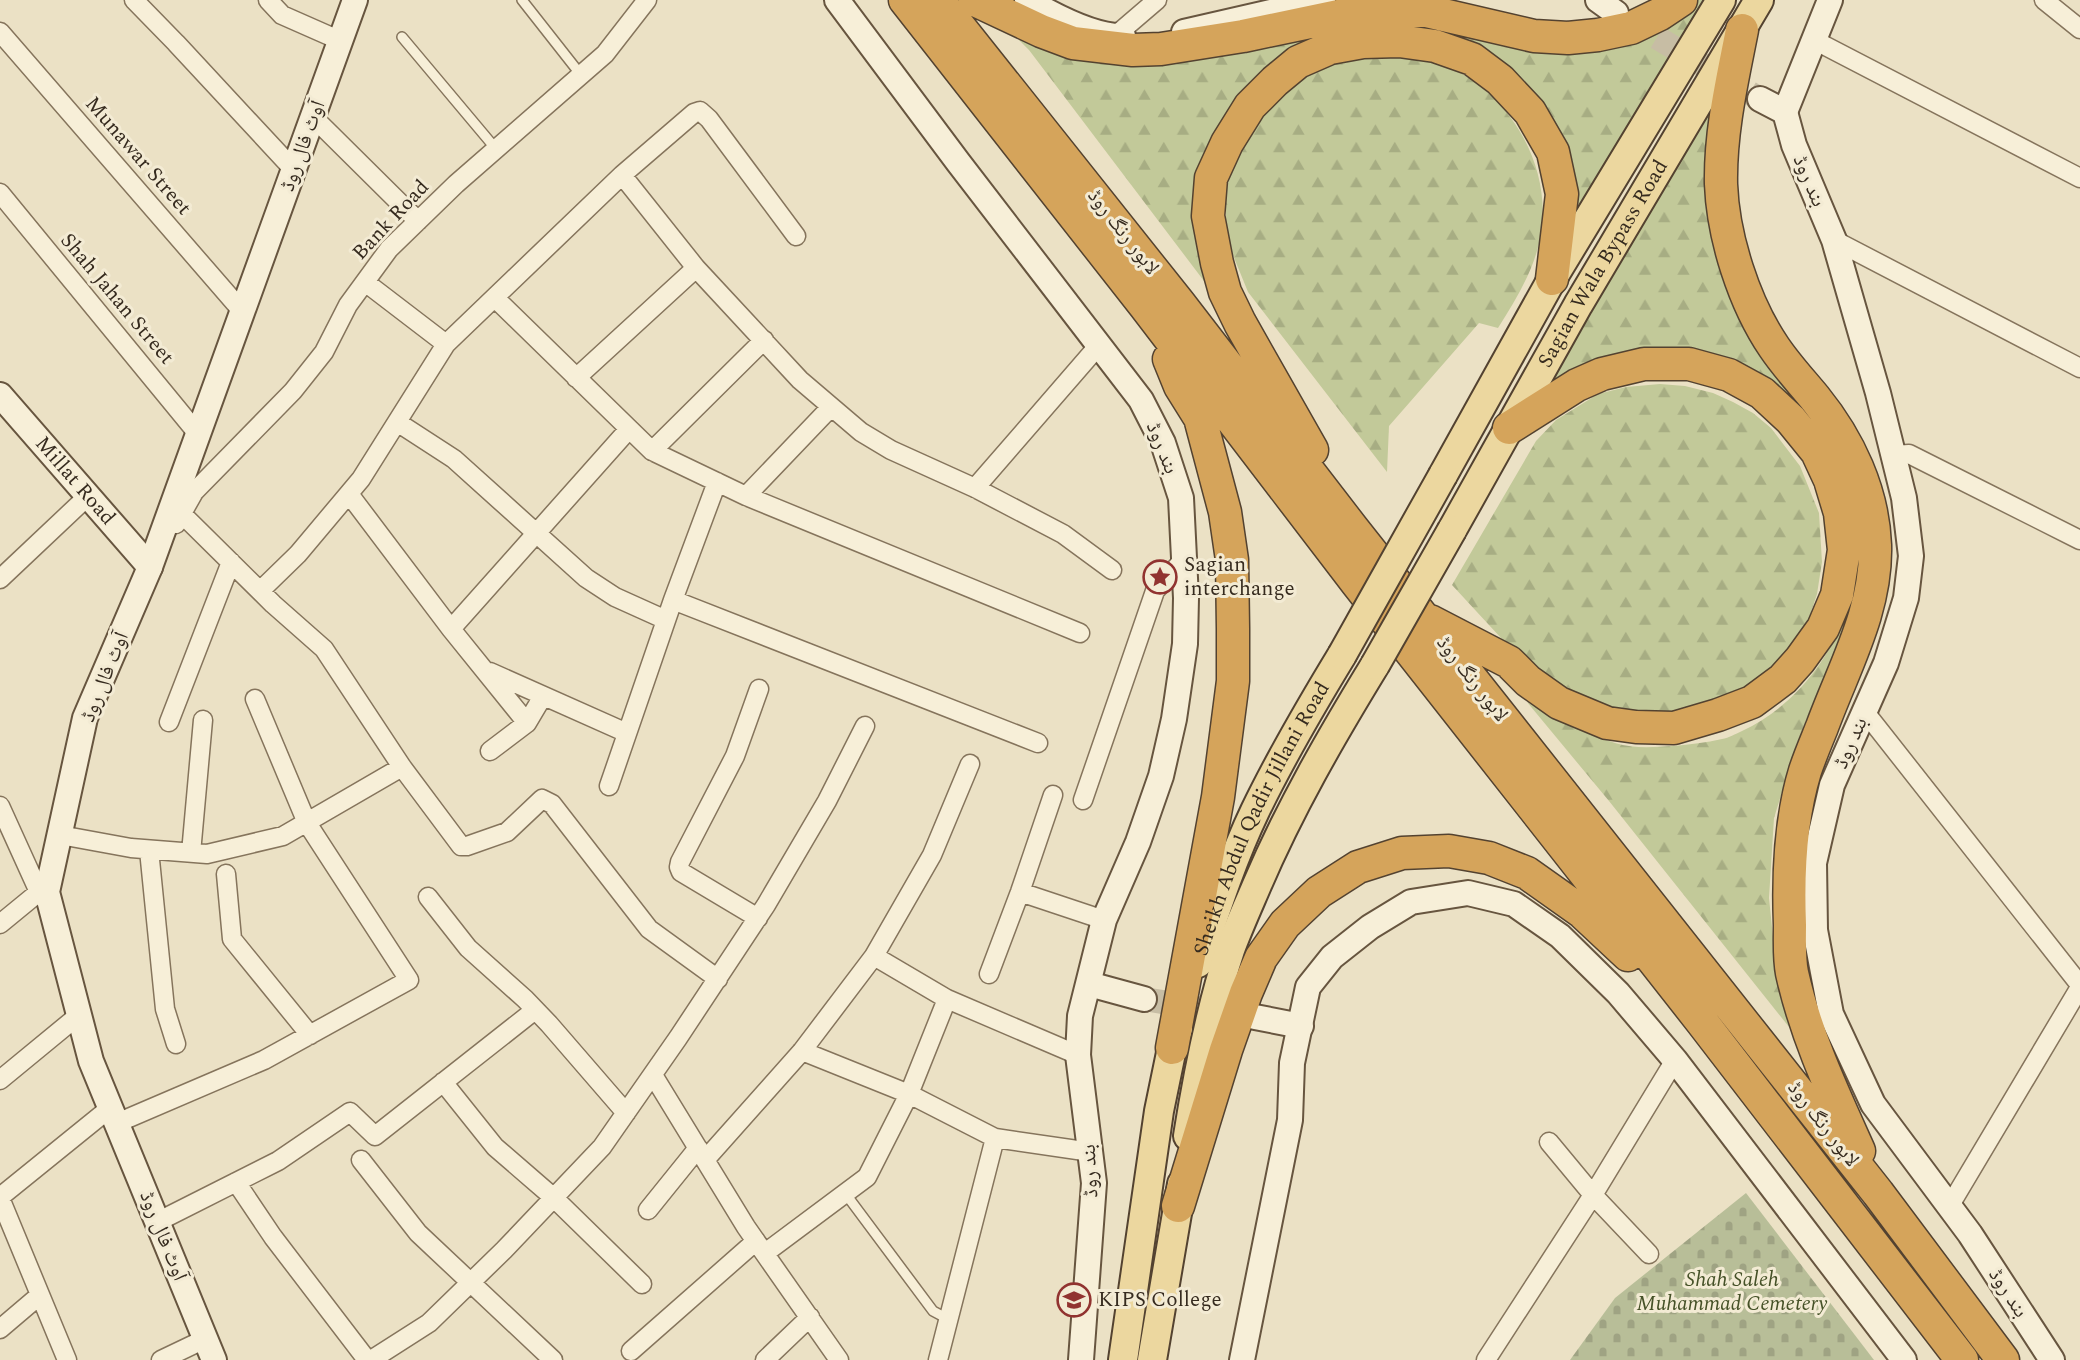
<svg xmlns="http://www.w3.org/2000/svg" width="2080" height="1360" viewBox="0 0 2080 1360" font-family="Spectral,'Noto Naskh Arabic',serif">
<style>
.forest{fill:url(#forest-firs)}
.cemetery{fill:url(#cemetery-stones)}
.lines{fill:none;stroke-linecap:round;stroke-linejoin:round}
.secondary-tunnel{stroke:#c7bda4;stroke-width:24;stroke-dasharray:24 12;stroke-linecap:butt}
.lane-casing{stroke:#85745c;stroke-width:12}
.street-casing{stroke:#85745c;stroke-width:21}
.secondary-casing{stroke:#67553f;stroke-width:28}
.primary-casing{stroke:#534230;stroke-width:32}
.highway-casing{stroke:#534230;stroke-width:35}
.lane{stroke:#f7efd8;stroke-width:9}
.street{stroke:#f7efd8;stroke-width:18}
.secondary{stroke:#f7efd8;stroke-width:24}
.primary{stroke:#ecd79f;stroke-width:28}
.highway{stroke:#d5a45b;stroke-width:32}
.primary-bridge-casing{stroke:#534230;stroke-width:32;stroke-linecap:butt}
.primary-bridge{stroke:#ecd79f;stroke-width:28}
.labels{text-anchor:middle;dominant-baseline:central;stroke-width:6;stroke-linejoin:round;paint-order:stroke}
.street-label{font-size:21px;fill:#362b1f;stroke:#f3ebd4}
.poi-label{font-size:21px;fill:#362b1f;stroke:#f3ebd4;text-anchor:start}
.park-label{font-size:21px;font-style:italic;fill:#455127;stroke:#f3ebd4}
</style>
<defs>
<pattern id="forest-firs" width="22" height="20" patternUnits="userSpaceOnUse" patternTransform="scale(1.75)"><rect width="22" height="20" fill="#c2c999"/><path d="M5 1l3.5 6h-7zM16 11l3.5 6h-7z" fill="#a7ad83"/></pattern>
<pattern id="cemetery-stones" width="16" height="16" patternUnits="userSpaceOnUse" patternTransform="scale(1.75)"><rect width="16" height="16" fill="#b8be98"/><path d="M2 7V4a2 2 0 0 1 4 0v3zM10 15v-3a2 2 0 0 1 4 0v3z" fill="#9fa383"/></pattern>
</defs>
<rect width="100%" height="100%" fill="#ebe1c5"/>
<!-- forest -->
<path class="forest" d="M 1681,0 L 1720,0 L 1552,279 L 1559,226 L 1530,112 L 1418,32 L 1462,19 L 1534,36 Z
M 1352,29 L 1227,142 L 1207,285 L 1029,50 L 1019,40 L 1041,31 L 1073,43 Z
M 1378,56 C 1401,57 1426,57 1447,66 C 1507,92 1549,160 1542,226 C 1538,264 1518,296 1498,328 L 1479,323 L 1389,426 L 1387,472 L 1248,292 L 1226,238 L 1226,193 L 1231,168 L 1259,115 L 1292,83 L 1314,70 L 1333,62 Z
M 1717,100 L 1708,168 L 1772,371 L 1792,396 L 1756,377 L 1598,362 L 1551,382 C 1600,285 1658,192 1717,100 Z
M 1660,384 L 1685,386 L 1713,393 L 1733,402 L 1753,413 L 1771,428 L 1800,466 L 1819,513 L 1822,562 L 1817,594 L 1806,627 L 1789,651 L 1751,689 L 1678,716 L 1596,708 L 1540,673 L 1501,638 L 1452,585 L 1536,441 L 1556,420 L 1598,394 L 1626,387 Z
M 1847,608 L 1853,608 L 1838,652 L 1814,701 L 1797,743 L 1774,818 L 1769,898 L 1777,976 L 1797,1037 L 1609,801 L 1527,702 C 1555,717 1584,733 1615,743 C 1634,749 1654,747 1674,746 C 1690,744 1706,743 1722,739 C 1729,738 1735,734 1742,731 C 1793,707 1830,661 1847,608 Z"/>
<!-- cemetery -->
<path class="cemetery" d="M 1746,1193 L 1874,1360 L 1570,1360 L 1615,1298 Z"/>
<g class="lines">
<!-- secondary-tunnel -->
<path class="secondary-tunnel" d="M 1626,19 L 1760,99
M 1144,999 L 1229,1013"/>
<defs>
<path id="lane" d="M 522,0 L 581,75
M 402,37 L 496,149
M 845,1193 L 933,1311 L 948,1319"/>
<path id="street" d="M 134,0 L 176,43 L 294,170
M 268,0 L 282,15 L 341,41
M 2044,0 L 2080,29
M 0,32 L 242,311
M 1115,36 L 1157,0
M 1814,40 L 2080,178
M 313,117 L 418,221
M 622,175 L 696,268 L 800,380 L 861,432 L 891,450 L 975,488 L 1063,534 L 1112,570
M 0,193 L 198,434
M 1834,240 L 2080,368
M 365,282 L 446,344
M 495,298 L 652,451 L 746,496 L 1080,633
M 576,378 L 696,268
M 397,422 L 454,459 L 586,578 L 615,597 L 666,620
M 652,451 L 764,340
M 1893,455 L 1909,454 L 2080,540
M 975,488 L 1099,345
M 349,494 L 451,629 L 527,723
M 746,496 L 831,407
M 182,514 L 273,604 L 324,649 L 402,767 L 461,846 L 467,846 L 507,832 L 542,799 L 552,804 L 649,929 L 718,979
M 176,524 L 194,492 L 293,391 L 324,352 L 348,305 L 389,249 L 456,184 L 605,54 L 647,0
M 0,579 L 88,496
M 261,590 L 298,554 L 361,479 L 446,344 L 622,175 L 694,113 L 700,111 L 709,119 L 796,236
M 673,600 L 1038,743
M 451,629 L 629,429
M 490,672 L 627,733
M 1865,712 L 2080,985
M 169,722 L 231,562
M 490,751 L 527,723 L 543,696
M 609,786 L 673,600 L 717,482
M 1083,800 L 1155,591 L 1184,559
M 0,806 L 39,892
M 60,835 L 131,848 L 207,854 L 283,836 L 402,767
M 149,850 L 165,1009 L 176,1044
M 191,853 L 203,720
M 226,874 L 232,939 L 310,1035
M 1020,892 L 1104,920
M 428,897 L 468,948 L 525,999 L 549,1024 L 626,1113
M 758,918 L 681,872 L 679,867 L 680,862 L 735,756 L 759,689
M 0,924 L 39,892 L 47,892
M 874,956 L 947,999 L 1078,1055
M 989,974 L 1020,892 L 1053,795
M 802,1051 L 909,1094 L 995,1138 L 1091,1152
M 653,1075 L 746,1227 L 839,1360
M 0,1080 L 79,1015
M 443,1082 L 495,1147 L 554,1198 L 642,1284
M 117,1123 L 264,1060 L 409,980 L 307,823 L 255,699
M 1549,1142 L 1593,1195 L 1649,1254
M 361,1160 L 418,1233 L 553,1360
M 705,1160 L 802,1051 L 874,956 L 932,855 L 970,764
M 236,1182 L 273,1237 L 367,1360
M 0,1197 L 110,1108
M 0,1198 L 67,1360
M 1949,1207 L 2080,987
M 648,1210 L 698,1148
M 157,1222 L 278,1161 L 350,1112 L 375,1136 L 535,1010
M 765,1253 L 867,1177 L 909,1094 L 947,999
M 0,1329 L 40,1295
M 631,1351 L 756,1241
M 161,1360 L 205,1339
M 371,1360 L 429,1323 L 504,1250 L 602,1147 L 678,1038 L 766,905 L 827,801 L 865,726
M 765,1360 L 810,1317
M 938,1360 L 995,1138
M 1486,1360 L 1593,1195 L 1675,1060"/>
<g id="secondary">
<path d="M 837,0 L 958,162 L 1141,400 L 1163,443 L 1181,498 L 1186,598 L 1185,644 L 1174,719 L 1161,776 L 1138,842 L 1104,920 L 1080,1016 L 1078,1055 L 1094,1183 L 1081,1360"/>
<path d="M 1027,0 C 1051,14 1094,37 1123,36"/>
<path d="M 1598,0 L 1616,13"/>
<path d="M 1184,32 L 1323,0"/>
<path d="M 1760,99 L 1785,112 L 1794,145 L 1834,240 L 1878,393 L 1904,498 L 1911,556 L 1906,598 L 1886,663 L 1832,785 L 1814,863 L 1815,930 L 1831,1014 L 1873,1104 L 1970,1234 L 2052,1360"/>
<path d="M 1785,112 L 1830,0"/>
<path id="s1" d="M 0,395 L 150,567"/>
<path d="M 1089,984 L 1144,999"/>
<path d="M 1255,1017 L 1301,1026"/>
<path d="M 214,1360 L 91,1061 L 47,892 L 85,718 L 150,567 L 355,0"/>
<path d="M 1242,1360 L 1290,1120 L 1292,1063 L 1308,987 L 1332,957 L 1370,927 L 1411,902 L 1468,893 L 1514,904 L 1560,936 L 1618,993 L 1675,1060 L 1904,1360"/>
</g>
<g id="primary">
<path d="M 1443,475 L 1552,279 L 1721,0"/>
<path id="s2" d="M 1452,530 L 1578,305 L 1759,0"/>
<path id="s3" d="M 1198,963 C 1215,912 1232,859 1255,811 C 1281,757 1311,706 1342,655"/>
<path d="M 1188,1136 C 1198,1073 1210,1010 1230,950 C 1238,928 1248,906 1257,885 C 1290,808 1331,737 1375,665"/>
<path d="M 1123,1360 L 1159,1111 L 1172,1048 L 1178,1028"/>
<path d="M 1152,1360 L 1182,1184"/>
</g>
<path id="highway" d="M 905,0 L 1145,306 L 1357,583 L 1702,1022 L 1962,1360
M 938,0 L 1179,303 L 1353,529 L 1878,1193 L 2003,1360
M 975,0 L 1041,31 L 1073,43 L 1133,50 L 1161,49 L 1243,36 L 1367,10 L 1426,11 L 1534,36 L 1568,38 L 1598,35 L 1631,28 L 1660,14 L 1681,0
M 1742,30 C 1732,81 1720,132 1721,184 C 1723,237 1744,303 1774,347 C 1786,365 1801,381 1815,398 C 1849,440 1873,491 1875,545 C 1877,610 1844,667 1822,727 C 1816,742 1810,756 1805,771 C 1790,820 1788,875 1790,925 C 1790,941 1789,958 1792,973 C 1806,1036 1833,1093 1859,1151
M 1169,359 L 1180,386 L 1200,418 L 1225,512 L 1232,560 L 1233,629 L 1233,681 L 1218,797 L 1172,1048
M 1312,450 L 1240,323 L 1225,292 L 1217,263 L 1208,216 L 1211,178 L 1227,143 L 1250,106 L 1275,81 L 1298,62 L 1330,48 L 1363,42 L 1399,41 L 1435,46 L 1472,59 L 1500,80 L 1530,112 L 1553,152 L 1562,194 L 1552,279
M 1430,621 L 1509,662 L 1528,681 L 1559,703 L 1607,723 L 1636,727 L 1674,728 L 1718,715 L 1752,702 L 1783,679 L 1800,660 L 1823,628 L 1837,595 L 1844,550 L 1840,513 L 1830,480 L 1817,452 L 1791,420 L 1762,393 L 1729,375 L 1689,364 L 1644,364 L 1602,374 L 1577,385 L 1509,428
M 1178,1206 L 1226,1050 L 1246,993 L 1261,958 L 1285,924 L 1319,892 L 1358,867 L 1402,853 L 1449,851 L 1489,858 L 1527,873 L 1582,912 L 1628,955"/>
</defs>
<!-- lane casing -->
<use href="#lane" class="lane-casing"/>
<!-- street casing -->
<use href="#street" class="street-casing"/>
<!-- secondary casing -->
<use href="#secondary" class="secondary-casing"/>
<!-- primary casing -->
<use href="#primary" class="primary-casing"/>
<!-- highway casing -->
<use href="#highway" class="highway-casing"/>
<!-- lane -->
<use href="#lane" class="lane"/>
<!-- street -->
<use href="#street" class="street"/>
<!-- secondary -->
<use href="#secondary" class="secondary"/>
<!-- primary -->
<use href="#primary" class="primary"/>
<!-- highway -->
<use href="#highway" class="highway"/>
<defs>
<path id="primary-bridge" d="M 1342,655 L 1443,475
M 1375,665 L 1452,530"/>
</defs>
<!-- primary-bridge casing -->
<use href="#primary-bridge" class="primary-bridge-casing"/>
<!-- primary-bridge -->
<use href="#primary-bridge" class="primary-bridge"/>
</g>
<!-- icons -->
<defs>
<symbol id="sight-ring" viewBox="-11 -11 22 22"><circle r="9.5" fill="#f3ebd4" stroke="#913330" stroke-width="1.5"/><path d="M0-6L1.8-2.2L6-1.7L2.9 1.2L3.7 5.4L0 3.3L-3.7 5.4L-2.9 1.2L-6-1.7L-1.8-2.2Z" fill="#913330"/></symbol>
<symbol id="university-ring" viewBox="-11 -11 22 22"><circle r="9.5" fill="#f3ebd4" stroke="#913330" stroke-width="1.5"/><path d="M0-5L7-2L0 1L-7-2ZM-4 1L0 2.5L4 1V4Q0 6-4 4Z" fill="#913330"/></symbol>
</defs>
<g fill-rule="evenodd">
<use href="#sight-ring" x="1141" y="558" width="38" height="38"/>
<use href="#university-ring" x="1055" y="1281" width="38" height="38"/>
</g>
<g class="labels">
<!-- street labels -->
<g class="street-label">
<text transform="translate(303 146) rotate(-70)">آوٹ فال روڈ</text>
<text transform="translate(138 156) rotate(49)">Munawar Street</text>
<text transform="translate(1809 181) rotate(67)">بند روڈ</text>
<text transform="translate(391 220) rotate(-47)">Bank Road</text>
<text transform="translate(1123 232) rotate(52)">لاہور رنگ روڈ</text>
<text stroke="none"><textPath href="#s2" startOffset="306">Sagian Wala Bypass Road</textPath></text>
<text transform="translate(117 299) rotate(50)">Shah Jahan Street</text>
<text transform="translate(1162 448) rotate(68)">بند روڈ</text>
<text stroke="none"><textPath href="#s1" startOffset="114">Millat Road</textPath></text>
<text transform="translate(105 677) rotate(-68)">آوٹ فال روڈ</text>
<text transform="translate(1472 679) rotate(52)">لاہور رنگ روڈ</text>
<text transform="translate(1851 743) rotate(-66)">بند روڈ</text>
<text stroke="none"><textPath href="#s3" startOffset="158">Sheikh Abdul Qadir Jillani Road</textPath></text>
<text transform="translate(1823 1124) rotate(52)">لاہور رنگ روڈ</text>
<text transform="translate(1090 1171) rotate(-93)">بند روڈ</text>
<text transform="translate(163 1236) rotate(68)">آوٹ فال روڈ</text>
<text transform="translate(2008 1293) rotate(57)">بند روڈ</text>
</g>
<!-- poi labels -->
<g class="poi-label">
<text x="1184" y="565">Sagian<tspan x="1184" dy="24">interchange</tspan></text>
<text x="1098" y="1300">KIPS College</text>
</g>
<!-- park labels -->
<g class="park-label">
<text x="1732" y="1280">Shah Saleh<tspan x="1732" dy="24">Muhammad Cemetery</tspan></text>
</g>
</g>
</svg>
